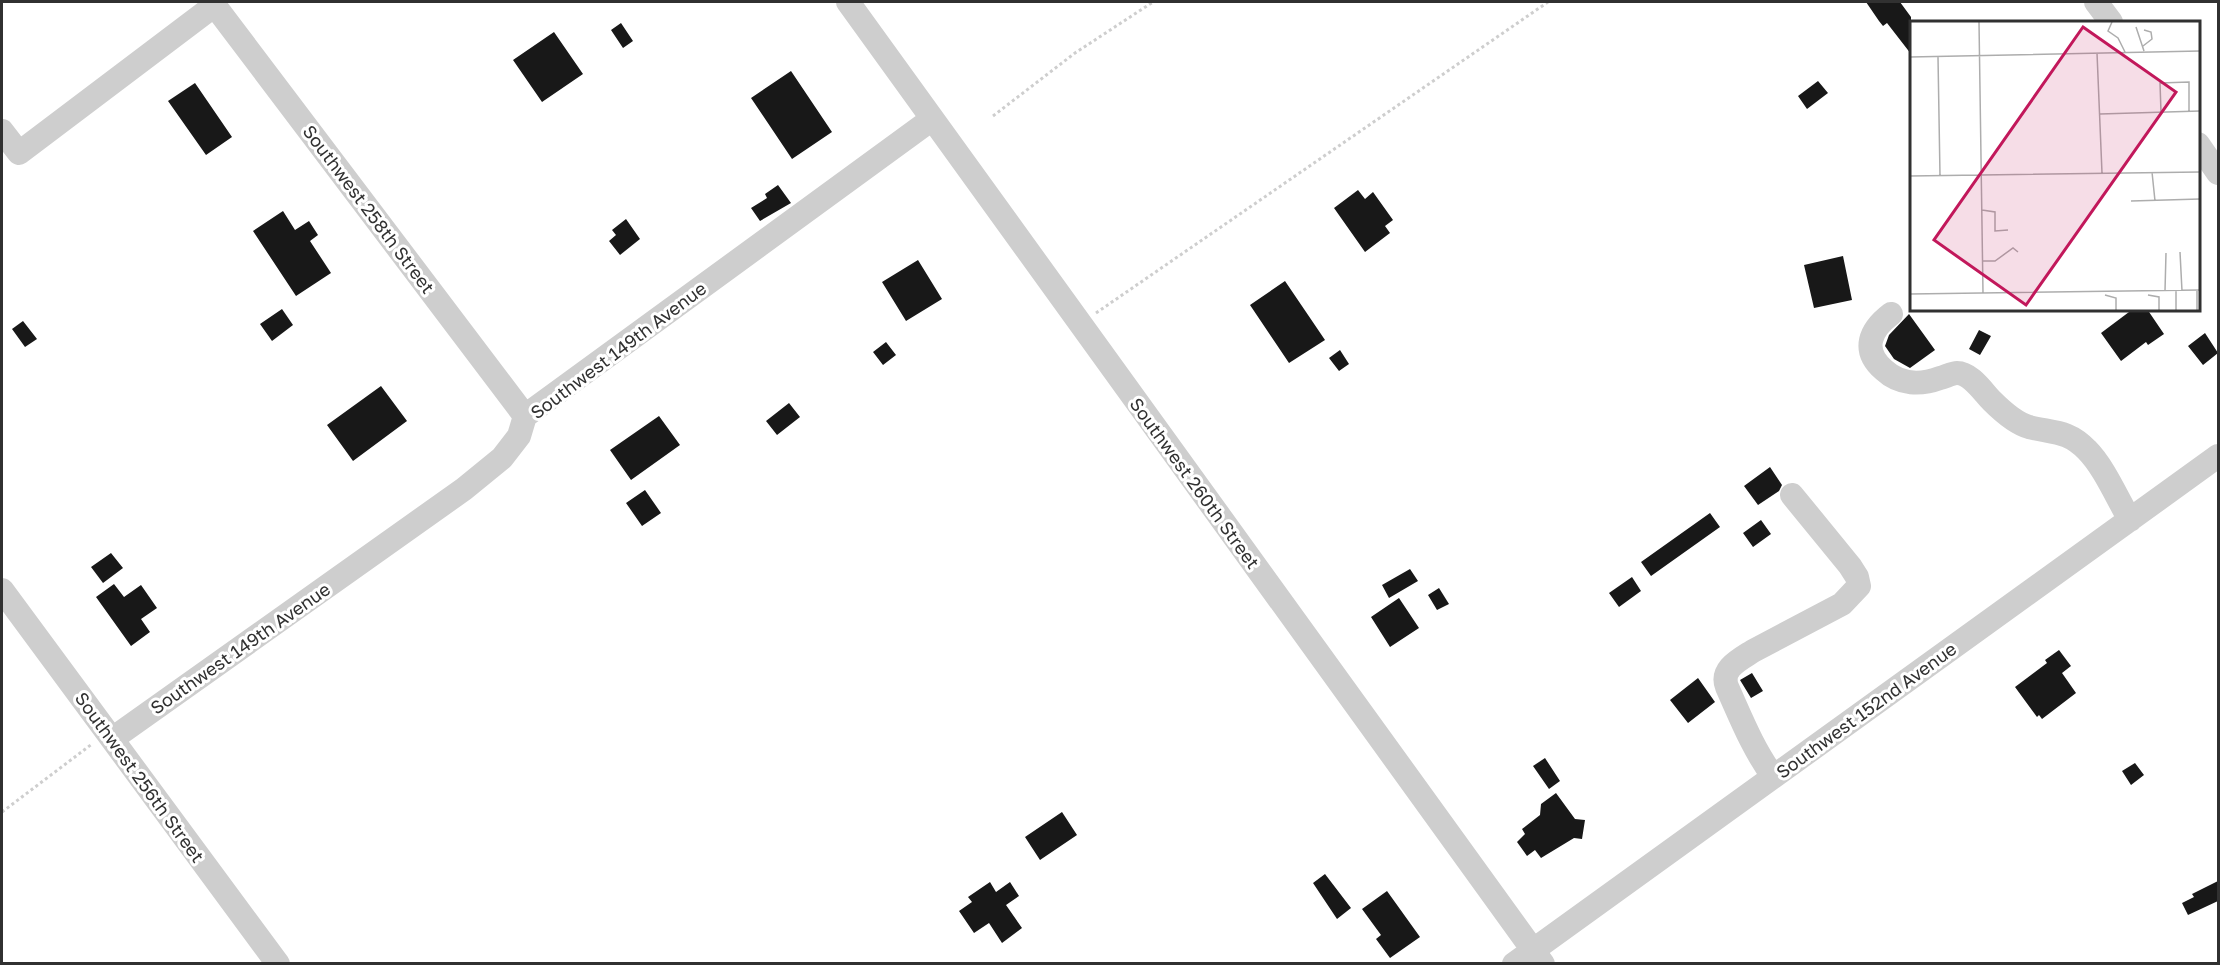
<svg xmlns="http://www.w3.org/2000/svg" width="2220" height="965" viewBox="0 0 2220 965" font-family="'Golos Text',sans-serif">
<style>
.building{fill:#181818}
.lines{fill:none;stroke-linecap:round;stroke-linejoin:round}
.path{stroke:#cecece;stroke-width:3;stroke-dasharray:3 3;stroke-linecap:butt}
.minor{stroke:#cecece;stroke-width:24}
.labels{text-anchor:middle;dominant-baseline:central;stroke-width:6;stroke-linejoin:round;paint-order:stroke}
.street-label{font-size:18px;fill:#313131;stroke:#fff}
.inset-road{fill:none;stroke:#adadad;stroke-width:1.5}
.view{fill:#c2185b;fill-opacity:0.15;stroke:#c2185b;stroke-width:3}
.inset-edge{fill:none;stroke:#313131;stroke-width:3}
</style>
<rect width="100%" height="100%" fill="#fff"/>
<!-- building -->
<path class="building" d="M 1866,2 L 1900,2 L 1911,17 L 1911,54 L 1887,23 L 1883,26 L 1879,21 Z
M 621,23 L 633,41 L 623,48 L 611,30 Z
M 554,32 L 583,74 L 542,102 L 513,60 Z
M 791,71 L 832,132 L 792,159 L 751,98 Z
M 1818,81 L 1828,93 L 1807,109 L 1798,96 Z
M 195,83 L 232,137 L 206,155 L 168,101 Z
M 778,185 L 791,203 L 760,221 L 751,208 L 767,198 L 765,194 Z
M 1358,190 L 1365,199 L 1373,192 L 1393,220 L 1385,226 L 1390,233 L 1365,252 L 1334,208 Z
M 283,211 L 295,230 L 309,221 L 318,235 L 310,241 L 331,273 L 296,296 L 253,231 Z
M 626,219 L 640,239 L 620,255 L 609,241 L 616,235 L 612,230 Z
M 1843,256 L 1852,300 L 1814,308 L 1804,265 Z
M 918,260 L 942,299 L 906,321 L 882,282 Z
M 1285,281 L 1325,340 L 1289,363 L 1250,305 Z
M 282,309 L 293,325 L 272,341 L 260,324 Z
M 2133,309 L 2147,309 L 2164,334 L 2148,345 L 2146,342 L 2121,361 L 2101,333 Z
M 1909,314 L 1935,350 L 1910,368 L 1894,359 L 1885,346 L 1889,335 Z
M 23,321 L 37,339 L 25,347 L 12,329 Z
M 1979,330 L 1991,336 L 1980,355 L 1969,349 Z
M 2205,333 L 2218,353 L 2203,365 L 2188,346 Z
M 886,342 L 896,355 L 883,365 L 873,352 Z
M 1340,350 L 1349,364 L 1339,371 L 1329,358 Z
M 381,386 L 407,421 L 353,461 L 327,425 Z
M 789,403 L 800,417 L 777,435 L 766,421 Z
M 659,416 L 680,445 L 631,480 L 610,450 Z
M 1770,467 L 1782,485 L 1779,491 L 1758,505 L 1744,486 Z
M 645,490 L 661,513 L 642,526 L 626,503 Z
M 1710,513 L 1720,527 L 1651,576 L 1641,562 Z
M 1761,520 L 1771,534 L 1753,547 L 1743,533 Z
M 111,553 L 123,568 L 103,583 L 91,567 Z
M 1410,569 L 1418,581 L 1389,598 L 1382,585 Z
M 1632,577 L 1641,591 L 1619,607 L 1609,593 Z
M 114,584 L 124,597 L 141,585 L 157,608 L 141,619 L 150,632 L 131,646 L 96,597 Z
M 1439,588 L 1449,604 L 1437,610 L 1428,595 Z
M 1399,598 L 1419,628 L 1390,647 L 1371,617 Z
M 2059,650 L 2071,666 L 2062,673 L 2076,693 L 2042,719 L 2039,715 L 2037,717 L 2015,687 L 2047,663 L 2045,660 Z
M 1752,673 L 1763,691 L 1751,698 L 1740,680 Z
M 1698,678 L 1715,702 L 1688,723 L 1670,700 Z
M 1545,758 L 1560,781 L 1549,789 L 1533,766 Z
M 2135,763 L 2144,775 L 2131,785 L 2122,771 Z
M 1556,793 L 1575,819 L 1585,820 L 1582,839 L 1574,838 L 1541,858 L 1535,850 L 1527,856 L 1517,842 L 1525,834 L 1522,829 L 1540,815 L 1541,804 Z
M 1062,812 L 1077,835 L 1040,860 L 1025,837 Z
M 1325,874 L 1351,908 L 1337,919 L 1313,883 Z
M 2218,881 L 2218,901 L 2188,915 L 2182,903 L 2194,897 L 2192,894 Z
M 990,882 L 996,892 L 1010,882 L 1019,896 L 1006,905 L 1022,928 L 1002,943 L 989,923 L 974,933 L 959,911 L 972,902 L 968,897 Z
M 1387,891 L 1420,937 L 1390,958 L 1376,939 L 1381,935 L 1362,909 Z"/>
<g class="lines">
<!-- path -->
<path class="path" d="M 993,116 L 1075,53 L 1153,2
M 1096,313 L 1548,2
M 2,812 L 92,744"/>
<!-- minor -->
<path class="minor" d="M 212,2 L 525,416
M 848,2 L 1543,964
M 2096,2 L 2111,22
M 2,131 L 19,153 L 215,5
M 2198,144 L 2218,173
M 1891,314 C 1870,330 1861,350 1884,370 C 1900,385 1921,385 1940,378 C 1945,377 1952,373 1957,373 C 1971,373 1983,392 1992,401 C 2002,411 2015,423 2029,427 C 2053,433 2068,430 2087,450 C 2104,467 2117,498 2130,520
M 2,590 L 278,964
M 112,739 L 464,489 L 502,458 L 519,436 L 525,416 L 932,119
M 1773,776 C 1753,749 1741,718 1727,687 C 1720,669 1739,660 1753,651 L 1842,604 L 1859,586 L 1857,577 L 1850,566 L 1792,495
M 1514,964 L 2218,456"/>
</g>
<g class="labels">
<!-- street labels -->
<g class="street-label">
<text transform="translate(369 209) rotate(53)">Southwest 258th Street</text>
<text transform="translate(618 350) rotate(-37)">Southwest 149th Avenue</text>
<text transform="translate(1195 483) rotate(54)">Southwest 260th Street</text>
<text transform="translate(240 648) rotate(-35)">Southwest 149th Avenue</text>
<text transform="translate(1866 710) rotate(-36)">Southwest 152nd Avenue</text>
<text transform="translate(140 777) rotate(54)">Southwest 256th Street</text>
</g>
</g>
<!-- overview -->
<g transform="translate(1910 21)">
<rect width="290" height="290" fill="#fff"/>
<path class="inset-road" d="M 69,1 L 73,272M 202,1 L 198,10 L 208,17 L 215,31M 226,6 L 234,30M 233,25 L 242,18 L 241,11 L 234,9M 187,32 L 192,152M 0,36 L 290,30M 28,36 L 30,155M 251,91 L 250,62 L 279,61 L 279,91M 190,93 L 290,90M 242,151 L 245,180M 0,155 L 290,151M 221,180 L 290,178M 72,189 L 85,191 L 85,210 L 98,209M 270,231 L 272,270M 73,240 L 85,240 L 103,227 L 108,231M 287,269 L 287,289M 255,270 L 256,232M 266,270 L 266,289M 0,273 L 290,269M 195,274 L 206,277 L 206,289M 238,274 L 249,276 L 249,289"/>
<path class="view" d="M 173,6 L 266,71 L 116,284 L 24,219 Z"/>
<rect width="290" height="290" class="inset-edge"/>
</g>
<!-- border -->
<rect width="2220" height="965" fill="none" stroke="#313131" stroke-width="6"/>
</svg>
